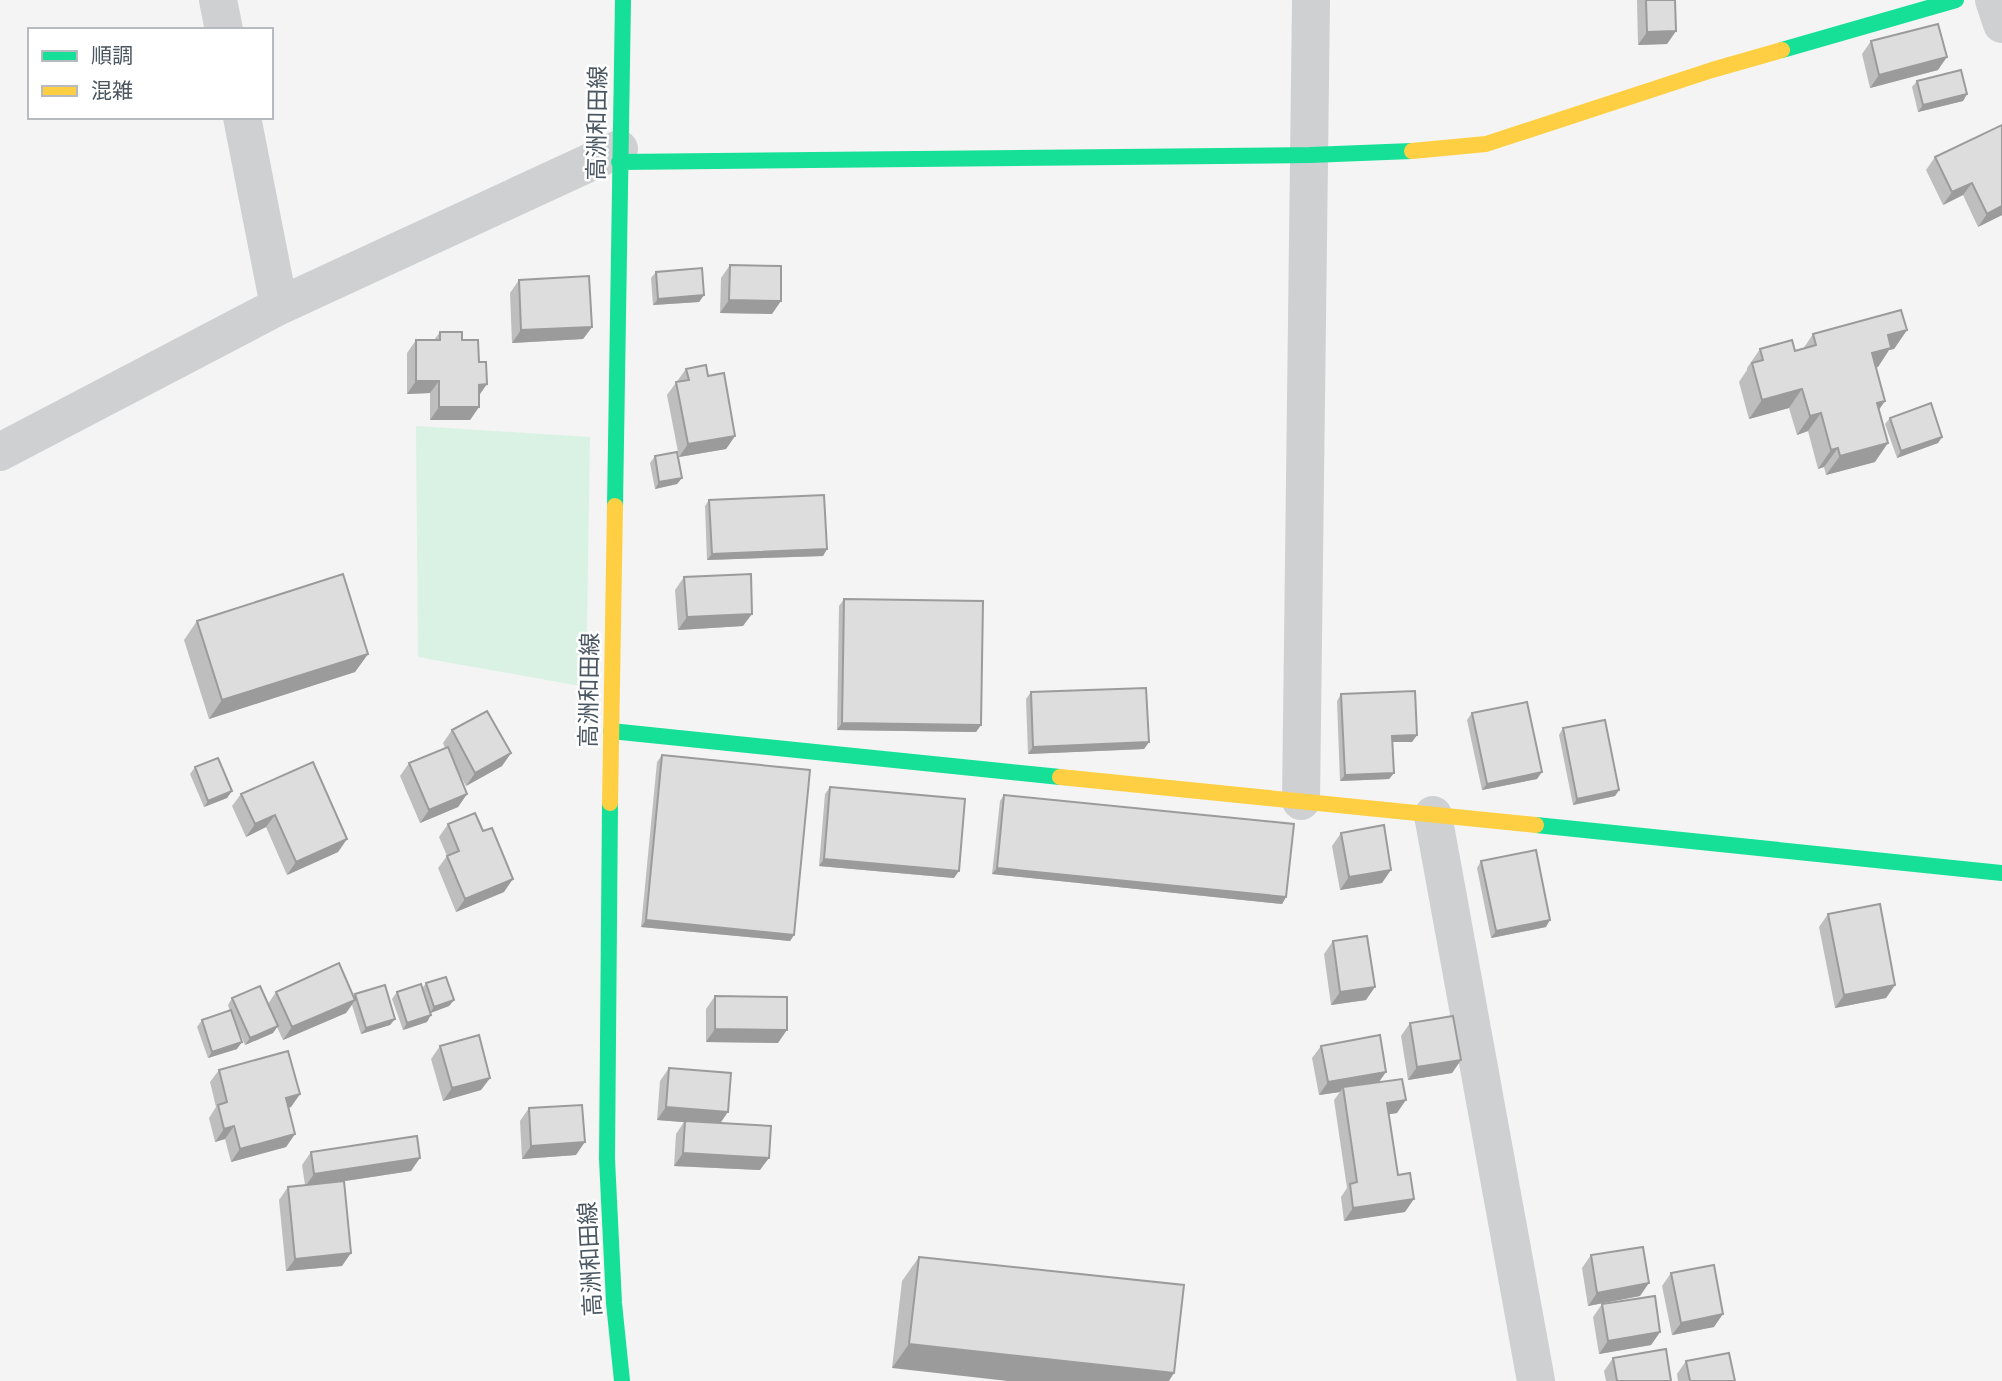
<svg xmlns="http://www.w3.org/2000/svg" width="2002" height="1381" viewBox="0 0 2002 1381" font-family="Inter,'Noto Sans JP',sans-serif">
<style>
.green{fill:#d9f2e3}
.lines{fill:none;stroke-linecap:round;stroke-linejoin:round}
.street{stroke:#ced0d2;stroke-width:38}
.fast{stroke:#16e098;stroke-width:16}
.slow{stroke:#ffcf43;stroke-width:16}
.wall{fill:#bebebf}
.shaded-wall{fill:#9b9b9b}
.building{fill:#ddddde;stroke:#9b9b9b;stroke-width:2}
.labels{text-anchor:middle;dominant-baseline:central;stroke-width:5;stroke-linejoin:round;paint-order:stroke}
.street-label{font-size:23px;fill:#4a5661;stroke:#fff}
</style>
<rect width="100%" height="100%" fill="#f4f4f4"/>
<!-- green -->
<path class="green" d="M 416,426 L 590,437 L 586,687 L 418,657 Z"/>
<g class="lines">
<!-- street -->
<path class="street" d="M 218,0 L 224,30
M 1994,0 L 2002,24
M 242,117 L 279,306
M 0,452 L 279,306 L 619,149
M 1301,801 L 1311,0
M 1433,815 L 1536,1381"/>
<!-- fast -->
<path class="fast" d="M 1782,50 L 1956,0
M 619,162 L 1310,155 L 1412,151
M 615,506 L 623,0
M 611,731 L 1060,777
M 610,803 L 607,1159 L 614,1303 L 622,1381
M 1536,825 L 2002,873"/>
<!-- slow -->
<path class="slow" d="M 1412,151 L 1486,144 L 1712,70 L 1782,50
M 1060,777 L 1536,825
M 610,803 L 615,506"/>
</g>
<!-- wall -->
<path class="wall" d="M 1637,0 L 1675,0 L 1676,31 L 1667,44 L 1638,45 Z
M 1871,41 L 1938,70 L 1870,88 L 1862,54 Z
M 1917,81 L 1967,94 L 1963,101 L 1918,112 L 1912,87 Z
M 2002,125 L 2002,215 L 1978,227 L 1963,195 L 1943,205 L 1926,170 L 1935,157 Z
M 730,265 L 772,314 L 720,313 L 721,278 Z
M 656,272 L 704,295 L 699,302 L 653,305 L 651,278 Z
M 519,280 L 592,327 L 583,339 L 512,343 L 510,293 Z
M 1907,330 L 1894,349 L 1889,350 L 1878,367 L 1876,367 L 1885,401 L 1879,409 L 1875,462 L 1826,475 L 1824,467 L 1818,469 L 1808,431 L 1797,435 L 1789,408 L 1749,419 L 1739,382 L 1747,370 L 1747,368 L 1760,349 L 1795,351 L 1803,349 L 1813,334 Z
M 440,332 L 462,340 L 479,395 L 479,407 L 470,420 L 430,420 L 430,393 L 407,394 L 407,353 L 416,340 L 434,340 Z
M 686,369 L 708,376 L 735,436 L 726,449 L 679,457 L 667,395 Z
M 1890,418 L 1942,437 L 1938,443 L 1897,458 L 1885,424 Z
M 655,456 L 682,478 L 677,484 L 655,489 L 650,463 Z
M 709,500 L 827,549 L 823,556 L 707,560 L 705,506 Z
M 684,577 L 743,626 L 678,630 L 675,590 Z
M 844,599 L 981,725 L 976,732 L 837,730 L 839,606 Z
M 197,621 L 368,654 L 355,672 L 209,719 L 184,640 Z
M 1031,692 L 1149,742 L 1144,749 L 1028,754 L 1026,699 Z
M 1341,694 L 1417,735 L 1412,742 L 1392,742 L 1394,773 L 1389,779 L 1340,781 L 1337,701 Z
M 1472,713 L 1537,779 L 1482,790 L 1467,720 Z
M 1563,728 L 1619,790 L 1615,796 L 1573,805 L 1559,735 Z
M 452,730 L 511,753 L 502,766 L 466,786 L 457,770 L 467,794 L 458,807 L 420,823 L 400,776 L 409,763 L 445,748 L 443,743 Z
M 662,755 L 794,935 L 790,941 L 641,927 L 657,762 Z
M 195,767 L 232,791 L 227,798 L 204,807 L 190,774 Z
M 830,787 L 954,878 L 819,866 L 825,794 Z
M 241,794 L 347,839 L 338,852 L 287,875 L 266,827 L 246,837 L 232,806 Z
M 1004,795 L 1286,897 L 1282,904 L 992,874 L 1000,801 Z
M 448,824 L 504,892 L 456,912 L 438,868 L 447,856 L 439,837 Z
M 1341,833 L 1382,883 L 1340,890 L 1332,846 Z
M 1481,861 L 1546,927 L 1491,938 L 1477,868 Z
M 1828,914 L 1895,985 L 1886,998 L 1835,1008 L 1819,927 Z
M 1333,941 L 1366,1000 L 1331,1005 L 1324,954 Z
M 426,983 L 454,1000 L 449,1006 L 431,1013 L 427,1022 L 403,1030 L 392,999 L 397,992 L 422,989 Z
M 276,992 L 354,996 L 355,994 L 395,1019 L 390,1025 L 361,1034 L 352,1005 L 346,1013 L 283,1040 L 277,1027 L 273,1033 L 245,1045 L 234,1020 L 237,1049 L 208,1058 L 197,1027 L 202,1020 L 230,1011 L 228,1005 L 232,998 L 268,1004 Z
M 715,996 L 778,1043 L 706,1042 L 706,1009 Z
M 1410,1023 L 1461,1060 L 1452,1073 L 1408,1080 L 1401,1036 Z
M 440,1046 L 490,1078 L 481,1090 L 443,1101 L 431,1059 Z
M 1321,1046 L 1379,1082 L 1397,1113 L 1389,1114 L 1398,1175 L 1405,1212 L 1344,1221 L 1341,1197 L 1347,1188 L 1334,1100 L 1340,1092 L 1319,1095 L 1312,1058 Z
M 669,1068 L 720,1123 L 760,1170 L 674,1166 L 676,1134 L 684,1122 L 657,1120 L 660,1081 Z
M 219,1070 L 300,1094 L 291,1107 L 288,1108 L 295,1134 L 286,1147 L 231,1162 L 225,1139 L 215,1142 L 209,1118 L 216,1107 L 210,1082 Z
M 529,1108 L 576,1155 L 522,1159 L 520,1121 Z
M 311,1152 L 411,1171 L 339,1182 L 342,1266 L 286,1271 L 279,1200 L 288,1187 L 305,1185 L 302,1165 Z
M 1591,1255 L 1640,1296 L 1588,1306 L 1582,1268 Z
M 919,1257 L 1184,1285 L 892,1368 L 902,1281 Z
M 1671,1273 L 1714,1327 L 1672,1335 L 1662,1286 Z
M 1602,1304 L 1660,1332 L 1651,1345 L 1599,1354 L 1593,1317 Z
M 1613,1358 L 1671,1381 L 1606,1381 L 1604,1371 Z
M 1686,1361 L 1735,1381 L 1678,1381 L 1677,1374 Z"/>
<!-- shaded-wall -->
<path class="shaded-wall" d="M 1676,31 L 1667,44 L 1638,45 L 1647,32 Z
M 1947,57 L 1938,70 L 1870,88 L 1879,75 Z
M 1967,94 L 1963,101 L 1918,112 L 1923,105 Z
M 1972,183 L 1963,195 L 1943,205 L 1952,192 Z
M 2002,206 L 2002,215 L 1978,227 L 1987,214 Z
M 704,295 L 699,302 L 653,305 L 658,299 Z
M 729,300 L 781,301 L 772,314 L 720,313 Z
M 592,327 L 583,339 L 512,343 L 521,330 Z
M 1907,330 L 1894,349 L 1889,350 L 1878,367 L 1859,372 L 1872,353 L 1888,335 Z
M 416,381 L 439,381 L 430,393 L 407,394 Z
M 487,384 L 478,397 L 479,385 Z
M 1802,389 L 1789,408 L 1749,419 L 1762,400 Z
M 1885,401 L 1872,420 L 1877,403 Z
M 439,407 L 479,407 L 470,420 L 430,420 Z
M 1821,413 L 1808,431 L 1797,435 L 1810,416 Z
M 735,436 L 726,449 L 679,457 L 688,444 Z
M 1942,437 L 1938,443 L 1897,458 L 1901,451 Z
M 1888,443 L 1875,462 L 1826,475 L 1840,456 Z
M 1838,448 L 1824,467 L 1818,469 L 1831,450 Z
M 682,478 L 677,484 L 655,489 L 659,482 Z
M 827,549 L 823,556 L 707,560 L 712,554 Z
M 752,614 L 743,626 L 678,630 L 687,617 Z
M 368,654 L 355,672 L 209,719 L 222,700 Z
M 842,723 L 981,725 L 976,732 L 837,730 Z
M 1417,735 L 1412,742 L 1388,742 L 1392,736 Z
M 1149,742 L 1144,749 L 1028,754 L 1033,747 Z
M 511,753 L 502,766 L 466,786 L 475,773 Z
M 1542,772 L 1537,779 L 1482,790 L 1487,784 Z
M 1394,773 L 1389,779 L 1340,781 L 1345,775 Z
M 1619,790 L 1615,796 L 1573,805 L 1577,799 Z
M 232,791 L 227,798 L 204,807 L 208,801 Z
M 467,794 L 458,807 L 420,823 L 429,810 Z
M 275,815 L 266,827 L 246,837 L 255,824 Z
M 347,839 L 338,852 L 287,875 L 296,862 Z
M 824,859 L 959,871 L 954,878 L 819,866 Z
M 997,868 L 1286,897 L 1282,904 L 992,874 Z
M 1391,870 L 1382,883 L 1340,890 L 1349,877 Z
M 513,879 L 504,892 L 456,912 L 465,899 Z
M 646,920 L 794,935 L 790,941 L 641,927 Z
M 1550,920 L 1546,927 L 1491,938 L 1496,931 Z
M 1895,985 L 1886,998 L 1835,1008 L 1844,995 Z
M 1375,987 L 1366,1000 L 1331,1005 L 1340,992 Z
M 355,1000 L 346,1013 L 283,1040 L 292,1027 Z
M 454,1000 L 449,1006 L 430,1013 L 434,1007 Z
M 431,1015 L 427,1022 L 403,1030 L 407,1023 Z
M 395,1019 L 390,1025 L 361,1034 L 366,1028 Z
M 278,1026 L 273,1033 L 245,1045 L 250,1038 Z
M 715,1029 L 787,1030 L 778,1043 L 706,1042 Z
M 242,1042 L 237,1049 L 208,1058 L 212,1052 Z
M 1461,1060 L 1452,1073 L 1408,1080 L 1417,1067 Z
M 1386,1072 L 1377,1085 L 1343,1087 L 1340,1092 L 1319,1095 L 1328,1082 Z
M 490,1078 L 481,1090 L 443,1101 L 452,1088 Z
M 300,1094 L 291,1107 L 277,1111 L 286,1098 Z
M 1406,1100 L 1397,1113 L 1378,1116 L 1387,1103 Z
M 666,1107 L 728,1112 L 719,1125 L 657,1120 Z
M 234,1126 L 225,1139 L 215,1142 L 224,1129 Z
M 295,1134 L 286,1147 L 231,1162 L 240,1149 Z
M 585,1142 L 576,1155 L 522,1159 L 531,1146 Z
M 683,1153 L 769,1158 L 760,1170 L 674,1166 Z
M 420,1158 L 411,1171 L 305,1187 L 314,1174 Z
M 1414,1199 L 1405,1212 L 1344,1221 L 1353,1208 Z
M 351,1253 L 342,1266 L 286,1271 L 295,1259 Z
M 1649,1283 L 1640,1296 L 1588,1306 L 1597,1293 Z
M 1723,1314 L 1714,1327 L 1672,1335 L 1681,1323 Z
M 1660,1332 L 1651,1345 L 1599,1354 L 1608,1341 Z
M 909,1344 L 1174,1373 L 1169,1381 L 1008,1381 L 892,1368 Z"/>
<!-- building -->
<path class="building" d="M 1646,0 L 1675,0 L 1676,31 L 1647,32 Z
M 1938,24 L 1947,57 L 1879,75 L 1871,41 Z
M 1961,70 L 1967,94 L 1923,105 L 1917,81 Z
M 2002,125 L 2002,206 L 1987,214 L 1972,183 L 1952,192 L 1935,157 Z
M 730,265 L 781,266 L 781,301 L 729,300 Z
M 702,268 L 704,295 L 658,299 L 656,272 Z
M 589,276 L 592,327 L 521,330 L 519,280 Z
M 1901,310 L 1907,330 L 1888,335 L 1891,348 L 1872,353 L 1885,401 L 1877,403 L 1888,443 L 1840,456 L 1838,448 L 1831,450 L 1821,413 L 1810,416 L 1802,389 L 1762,400 L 1752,363 L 1763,360 L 1760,349 L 1792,340 L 1795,351 L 1816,345 L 1813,334 Z
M 440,332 L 462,332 L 462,340 L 478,340 L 479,362 L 486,362 L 487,384 L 479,385 L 479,407 L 439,407 L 439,381 L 416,381 L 416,340 L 440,340 Z
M 706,365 L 708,376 L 724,373 L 735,436 L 688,444 L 676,382 L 689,380 L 686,369 Z
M 1931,403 L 1942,437 L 1901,451 L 1890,418 Z
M 677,452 L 682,478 L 659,482 L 655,456 Z
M 824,495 L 827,549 L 712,554 L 709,500 Z
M 343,574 L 368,654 L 222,700 L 197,621 Z
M 751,574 L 752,614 L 687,617 L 684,577 Z
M 844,599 L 983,601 L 981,725 L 842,723 Z
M 1146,688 L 1149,742 L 1033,747 L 1031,692 Z
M 1415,691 L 1417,735 L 1392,736 L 1394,773 L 1345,775 L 1341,694 Z
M 1527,702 L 1542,772 L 1487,784 L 1472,713 Z
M 487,711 L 511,753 L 475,773 L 452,730 Z
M 1605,720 L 1619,790 L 1577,799 L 1563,728 Z
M 448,747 L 467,794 L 429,810 L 409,763 Z
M 662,755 L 810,770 L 794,935 L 646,920 Z
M 218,758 L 232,791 L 208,801 L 195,767 Z
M 313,762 L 347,839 L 296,862 L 275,815 L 255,824 L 241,794 Z
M 830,787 L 965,799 L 959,871 L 824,859 Z
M 1004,795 L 1294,824 L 1286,897 L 997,868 Z
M 475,813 L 483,831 L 492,828 L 513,879 L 465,899 L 447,856 L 459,851 L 448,824 Z
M 1384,825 L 1391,870 L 1349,877 L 1341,833 Z
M 1536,850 L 1550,920 L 1496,931 L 1481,861 Z
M 1880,904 L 1895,985 L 1844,995 L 1828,914 Z
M 1367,936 L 1375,987 L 1340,992 L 1333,941 Z
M 339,963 L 355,1000 L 292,1027 L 276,992 Z
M 446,977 L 454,1000 L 434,1007 L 426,983 Z
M 421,984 L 431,1015 L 407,1023 L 397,992 Z
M 385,985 L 395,1019 L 366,1028 L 355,994 Z
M 260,986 L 278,1026 L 250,1038 L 232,998 Z
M 715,996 L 787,997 L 787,1030 L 715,1029 Z
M 231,1010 L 242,1042 L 212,1052 L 202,1020 Z
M 1453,1016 L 1461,1060 L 1417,1067 L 1410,1023 Z
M 479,1035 L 490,1078 L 452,1088 L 440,1046 Z
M 1380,1035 L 1386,1072 L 1328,1082 L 1321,1046 Z
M 288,1051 L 300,1094 L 286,1098 L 295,1134 L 240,1149 L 234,1126 L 224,1129 L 218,1105 L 227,1102 L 219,1070 Z
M 669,1068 L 731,1073 L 728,1112 L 666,1107 Z
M 1402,1079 L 1406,1100 L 1387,1103 L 1398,1175 L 1410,1173 L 1414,1199 L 1353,1208 L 1350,1184 L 1357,1182 L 1343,1087 Z
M 582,1105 L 585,1142 L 531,1146 L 529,1108 Z
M 685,1121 L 771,1126 L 769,1158 L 683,1153 Z
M 417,1136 L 420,1158 L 314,1174 L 311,1152 Z
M 344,1181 L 351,1253 L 295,1259 L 288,1187 Z
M 1643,1247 L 1649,1283 L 1597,1293 L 1591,1255 Z
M 919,1257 L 1184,1285 L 1174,1373 L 909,1344 Z
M 1714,1265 L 1723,1314 L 1681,1323 L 1671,1273 Z
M 1655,1296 L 1660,1332 L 1608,1341 L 1602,1304 Z
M 1666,1349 L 1671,1381 L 1617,1381 L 1613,1358 Z
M 1729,1353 L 1735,1381 L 1690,1381 L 1686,1361 Z"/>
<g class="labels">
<!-- street labels -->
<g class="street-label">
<text transform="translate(597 123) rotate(-89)">高洲和田線</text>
<text transform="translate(589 690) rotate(-89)">高洲和田線</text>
<text transform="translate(590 1259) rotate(-93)">高洲和田線</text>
</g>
</g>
<!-- legend -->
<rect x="28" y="28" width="245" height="91" fill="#ffffff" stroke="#b7bbc0" stroke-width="2"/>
<rect x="42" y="51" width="35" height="10" fill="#16e098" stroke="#b7bbc0" stroke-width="2"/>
<text x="91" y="63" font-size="21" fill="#4a5661">順調</text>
<rect x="42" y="86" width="35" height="10" fill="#ffcf43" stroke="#b7bbc0" stroke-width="2"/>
<text x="91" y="98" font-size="21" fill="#4a5661">混雑</text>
</svg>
